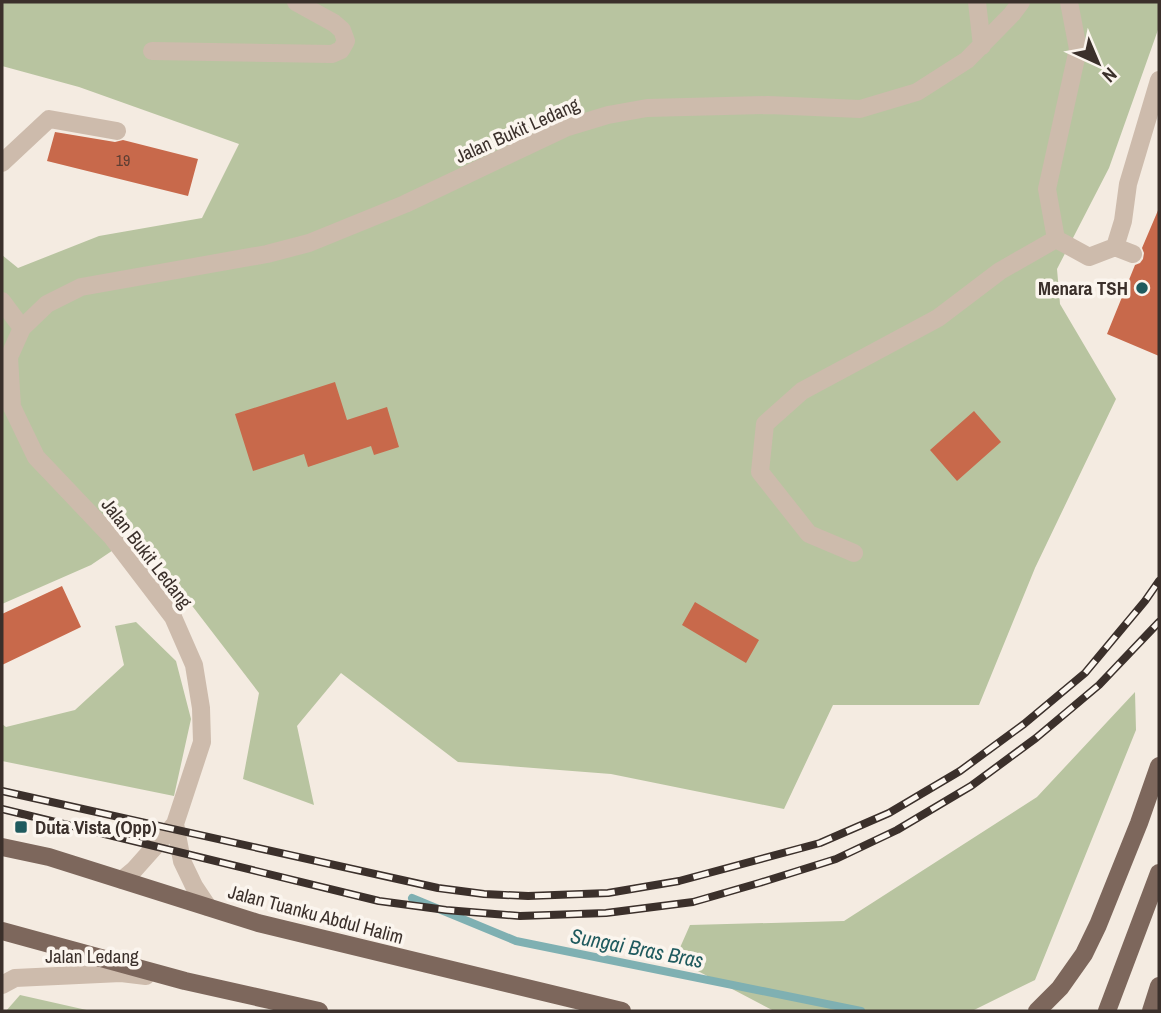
<svg xmlns="http://www.w3.org/2000/svg" width="1161" height="1013" viewBox="0 0 1161 1013" font-family="'Archivo Narrow',sans-serif">
<style>
.green{fill:#b8c4a0}
.lines{fill:none;stroke-linecap:round;stroke-linejoin:round}
.stream{stroke:#7fb0b2;stroke-width:8}
.building{fill:#c8694b}
.minor{stroke:#cdbbac;stroke-width:18}
.major{stroke:#7d675c;stroke-width:18}
.rail-casing{stroke:#3b302b;stroke-width:8}
.rail{stroke:#fbf5ee;stroke-width:5;stroke-dasharray:16;stroke-linecap:butt}
.poi-dot{fill:#1f5a5e;stroke:#fbf5ee;stroke-width:2.5}
.labels{text-anchor:middle;dominant-baseline:central;stroke-width:7;stroke-linejoin:round;paint-order:stroke}
.number-label{font-size:16px;fill:#5e3e33}
.street-label{font-size:19px;fill:#3b302b;stroke:#fbf5ee}
.poi-label{font-size:19px;font-weight:bold;fill:#3b302b;stroke:#fbf5ee;text-anchor:end}
.water-label{font-size:21px;font-style:italic;fill:#1f5a5e;stroke:#fbf5ee}
</style>
<rect width="100%" height="100%" fill="#f4ebe1"/>
<!-- green -->
<path class="green" d="M 2,2 L 1159,2 L 1159,27 L 1109,168 L 1057,269 L 1060,304 L 1116,399 L 1035,568 L 979,705 L 833,705 L 784,809 L 611,774 L 458,762 L 341,673 L 297,726 L 314,805 L 243,779 L 259,693 L 137,534 L 91,565 L 2,604 L 2,255 L 18,268 L 99,236 L 202,218 L 239,144 L 79,87 L 2,66 Z
M 136,622 L 176,661 L 191,719 L 174,796 L 2,761 L 2,724 L 6,727 L 75,710 L 124,665 L 115,626 Z
M 1135,692 L 1136,730 L 1035,980 L 972,1011 L 774,1011 L 675,959 L 690,925 L 844,921 L 1037,797 Z
M 20,995 L 91,1011 L 6,1011 Z"/>
<g class="lines">
<!-- stream -->
<path class="stream" d="M 412,898 L 516,941 L 861,1011"/>
</g>
<!-- building -->
<path class="building" d="M 55,132 L 115,142 L 123,140 L 198,159 L 188,196 L 47,161 Z
M 1159,208 L 1159,356 L 1107,334 L 1135,265 L 1140,263 L 1143,259 L 1144,253 L 1142,248 Z
M 335,382 L 347,420 L 387,407 L 399,447 L 374,455 L 371,446 L 308,467 L 304,454 L 253,471 L 235,414 Z
M 974,411 L 1001,442 L 957,481 L 930,450 Z
M 62,586 L 81,627 L 2,665 L 2,614 Z
M 695,602 L 759,640 L 746,663 L 682,625 Z"/>
<g class="lines">
<!-- minor -->
<path class="minor" d="M 977,2 L 982,46
M 152,51 L 332,54 L 341,50 L 346,41 L 342,30 L 334,23 L 296,2
M 2,163 L 49,119 L 117,131
M 1056,239 L 1047,189 L 1078,49 L 1069,2
M 1115,247 L 1133,254
M 2,301 L 22,328
M 854,553 L 809,534 L 760,472 L 765,424 L 802,391 L 938,318 L 1000,271 L 1056,239 L 1089,257 L 1115,247 L 1123,221 L 1128,184 L 1159,80
M 175,824 L 182,861 L 194,886 L 208,907
M 122,880 L 134,870 L 175,824 L 202,742 L 201,708 L 194,665 L 173,617 L 112,537 L 36,457 L 12,407 L 9,357 L 22,328 L 47,304 L 81,287 L 267,254 L 309,243 L 405,204 L 565,128 L 608,115 L 647,108 L 768,105 L 860,109 L 917,92 L 967,60 L 1012,14 L 1021,2
M 2,985 L 15,978 L 121,973 L 146,976"/>
<!-- major -->
<path class="major" d="M 2,847 L 49,857 L 258,923 L 622,1011
M 2,931 L 185,981 L 319,1011
M 1037,1011 L 1060,988 L 1084,954 L 1098,925 L 1139,823 L 1159,766
M 1107,1011 L 1159,873
M 1151,1011 L 1159,986"/>
<defs>
<path id="rail" d="M 2,791 L 438,888 L 484,894 L 528,896 L 608,893 L 679,881 L 820,843 L 889,813 L 960,771 L 1024,724 L 1085,673 L 1145,601 L 1159,581
M 2,809 L 379,901 L 446,910 L 520,916 L 606,913 L 693,902 L 759,883 L 836,859 L 897,830 L 971,786 L 1036,738 L 1099,685 L 1159,622"/>
</defs>
<!-- rail casing -->
<use href="#rail" class="rail-casing"/>
<!-- rail -->
<use href="#rail" class="rail"/>
</g>
<!-- markers -->
<g class="poi-dot">
<circle cx="1142" cy="288" r="7"/>
<rect x="14" y="820" width="14" height="14" rx="3.5"/>
</g>
<g class="labels">
<!-- number labels -->
<g class="number-label">
<text x="123" y="160">19</text>
</g>
<!-- street labels -->
<g class="street-label">
<text transform="translate(517 130) rotate(-24)">Jalan Bukit Ledang</text>
<text transform="translate(147 553) rotate(52)">Jalan Bukit Ledang</text>
<text transform="translate(316 914) rotate(15)">Jalan Tuanku Abdul Halim</text>
<text x="92" y="956">Jalan Ledang</text>
</g>
<!-- poi labels -->
<g class="poi-label">
<text x="1128" y="288">Menara TSH</text>
<text x="35" y="827" text-anchor="start">Duta Vista (Opp)</text>
</g>
<!-- water labels -->
<g class="water-label">
<text transform="translate(637 948) rotate(11)">Sungai Bras Bras</text>
</g>
</g>
<!-- border -->
<rect width="1161" height="1013" fill="none" stroke="#3b302b" stroke-width="7"/>
<!-- north arrow -->
<g transform="translate(1098 63) rotate(136)" stroke="#fbf5ee" stroke-width="5" paint-order="stroke">
<path d="M0-5L12 26L0 18L-12 26Z" fill="#3b302b"/>
<text y="-10" font-size="19" font-weight="bold" text-anchor="middle" fill="#3b302b">N</text>
</g>
</svg>
